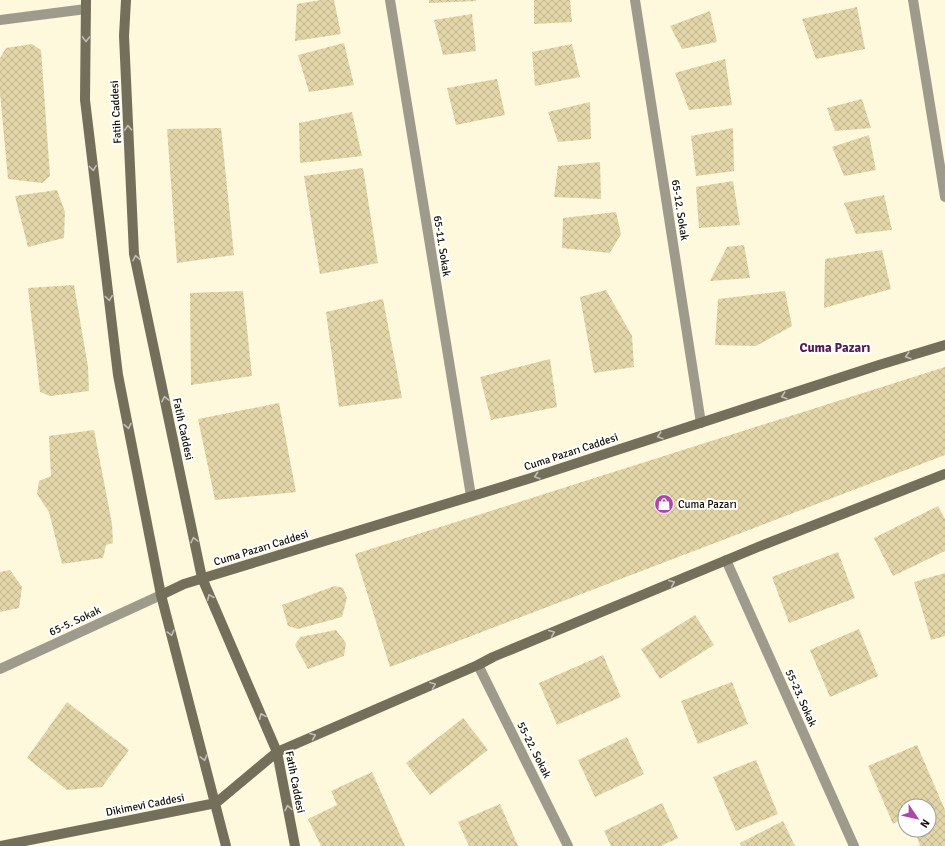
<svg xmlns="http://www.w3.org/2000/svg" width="945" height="846" viewBox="0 0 945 846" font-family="Signika,sans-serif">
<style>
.building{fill:url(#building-cross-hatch)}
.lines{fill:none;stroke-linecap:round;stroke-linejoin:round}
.street{stroke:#9e9b8d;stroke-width:10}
.secondary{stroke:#746f5b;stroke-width:10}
.oneway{stroke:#c0beb5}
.labels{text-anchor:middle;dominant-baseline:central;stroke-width:4;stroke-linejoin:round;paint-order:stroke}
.street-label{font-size:11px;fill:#110e04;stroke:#fff}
.poi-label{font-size:11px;fill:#110e04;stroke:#fff;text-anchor:start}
.quarter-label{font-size:13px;font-weight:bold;fill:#522050;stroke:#fff}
</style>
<defs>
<pattern id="building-cross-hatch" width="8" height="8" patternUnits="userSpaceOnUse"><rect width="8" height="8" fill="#e2d6a8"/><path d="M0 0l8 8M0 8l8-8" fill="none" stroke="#c1b68f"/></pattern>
</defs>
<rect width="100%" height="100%" fill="#fef8dd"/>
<!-- building -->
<path class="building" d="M 321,0 L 334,0 L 341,34 L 295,41 L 297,4 Z
M 429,0 L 476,0 L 476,1 L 429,3 Z
M 534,0 L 570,0 L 572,22 L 534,24 Z
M 857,7 L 865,49 L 816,59 L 802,19 Z
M 710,11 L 717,42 L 682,49 L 670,26 Z
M 472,14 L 476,51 L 443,55 L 434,20 Z
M 344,43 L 354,85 L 309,92 L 298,55 Z
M 32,44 L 41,50 L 50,176 L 42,183 L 8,179 L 0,93 L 0,58 L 6,48 Z
M 572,44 L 580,77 L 535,86 L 532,52 Z
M 725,59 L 732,105 L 689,110 L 675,73 Z
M 497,79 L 505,115 L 456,125 L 447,88 Z
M 862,99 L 871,128 L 835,131 L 827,108 Z
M 590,102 L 591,139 L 558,142 L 548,112 Z
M 352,112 L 362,156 L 300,163 L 299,123 Z
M 221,128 L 234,255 L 177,263 L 167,129 Z
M 733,128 L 734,171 L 696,176 L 691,136 Z
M 869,135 L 876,170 L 844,176 L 832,147 Z
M 600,162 L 601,199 L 554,197 L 558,166 Z
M 363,168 L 378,263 L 320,274 L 304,176 Z
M 733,181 L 740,225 L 699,228 L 696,187 Z
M 57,190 L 65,212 L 64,238 L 28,247 L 15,196 Z
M 884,195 L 892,230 L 856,234 L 844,203 Z
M 616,212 L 621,234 L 610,253 L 562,248 L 563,218 Z
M 744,245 L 750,278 L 710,281 L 727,247 Z
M 882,250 L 891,289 L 824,308 L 825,259 Z
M 74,285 L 88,367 L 89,391 L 50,396 L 40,392 L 28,288 Z
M 606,290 L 632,336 L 634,367 L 594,373 L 580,297 Z
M 243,291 L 252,376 L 191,385 L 190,293 Z
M 785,291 L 792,326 L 756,346 L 715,345 L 718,299 Z
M 383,299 L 402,398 L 339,407 L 326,312 Z
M 550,359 L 557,407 L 491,420 L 480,377 Z
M 945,367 L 945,455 L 390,667 L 355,554 Z
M 279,403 L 296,492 L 215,500 L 198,419 Z
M 94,430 L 112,524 L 113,543 L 106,545 L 103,558 L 62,564 L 49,512 L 37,494 L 39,481 L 51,476 L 49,436 Z
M 938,506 L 945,519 L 945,551 L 893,576 L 874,538 Z
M 838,552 L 855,598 L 789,623 L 772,577 Z
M 10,570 L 22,587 L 19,608 L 0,612 L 0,572 Z
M 945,573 L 945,636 L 931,640 L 914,582 Z
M 335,586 L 343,588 L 347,598 L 342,617 L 298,629 L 288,626 L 282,605 Z
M 695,615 L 714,645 L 660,679 L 641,649 Z
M 859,629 L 878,676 L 830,697 L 810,650 Z
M 336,630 L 346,643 L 344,656 L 308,669 L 295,645 L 300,637 Z
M 603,655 L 621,697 L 557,725 L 539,683 Z
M 732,682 L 748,724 L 698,744 L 681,701 Z
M 67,702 L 129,750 L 102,787 L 67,790 L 27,758 Z
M 463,718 L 488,750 L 430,795 L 406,763 Z
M 627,737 L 644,774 L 595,797 L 578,760 Z
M 917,745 L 945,810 L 945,846 L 917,846 L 920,845 L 914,830 L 929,830 L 929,806 L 905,806 L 905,818 L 893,824 L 868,766 Z
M 756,760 L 778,814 L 736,831 L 713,777 Z
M 372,772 L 405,846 L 321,846 L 308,819 L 337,805 L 331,791 Z
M 662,803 L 678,838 L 661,846 L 611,846 L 604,831 Z
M 500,804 L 518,846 L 469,846 L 458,822 Z
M 783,821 L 795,846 L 741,846 L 740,843 Z"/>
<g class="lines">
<!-- street -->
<path class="street" d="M 390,0 L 471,496
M 635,0 L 701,423
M 913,0 L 945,197
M 0,20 L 86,9
M 726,560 L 854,846
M 478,665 L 568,846
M 0,669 L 161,595"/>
<!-- secondary -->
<path class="secondary" d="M 86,0 L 85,100 L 118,375 L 161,595 L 226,846
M 126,0 L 124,36 L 134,254 L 202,578 L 277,752 L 295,846
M 161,595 L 184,584 L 531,478 L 879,365 L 945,345
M 0,846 L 216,803 L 277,752 L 478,665 L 493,657 L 758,547 L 945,474"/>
</g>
<!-- one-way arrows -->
<defs><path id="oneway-chevron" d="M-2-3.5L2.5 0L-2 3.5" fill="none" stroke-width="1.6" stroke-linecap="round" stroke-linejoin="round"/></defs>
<g class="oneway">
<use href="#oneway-chevron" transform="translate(86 39) rotate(91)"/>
<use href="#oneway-chevron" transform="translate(128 128) rotate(-93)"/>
<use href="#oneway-chevron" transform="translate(93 168) rotate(83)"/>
<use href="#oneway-chevron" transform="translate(136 258) rotate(-100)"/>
<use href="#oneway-chevron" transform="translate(109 298) rotate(83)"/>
<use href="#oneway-chevron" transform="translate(908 356) rotate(163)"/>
<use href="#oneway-chevron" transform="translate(784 396) rotate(162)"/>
<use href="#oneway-chevron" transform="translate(165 399) rotate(-102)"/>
<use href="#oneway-chevron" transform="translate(128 426) rotate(79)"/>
<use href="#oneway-chevron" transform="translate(660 436) rotate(162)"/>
<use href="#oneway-chevron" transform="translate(537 476) rotate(162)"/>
<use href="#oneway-chevron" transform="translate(194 540) rotate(-102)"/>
<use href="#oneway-chevron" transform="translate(672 583) rotate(-23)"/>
<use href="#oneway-chevron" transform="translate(210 597) rotate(-113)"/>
<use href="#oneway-chevron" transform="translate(171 633) rotate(75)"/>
<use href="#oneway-chevron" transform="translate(552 633) rotate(-23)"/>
<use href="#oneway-chevron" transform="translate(433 685) rotate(-23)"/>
<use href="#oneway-chevron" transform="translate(262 716) rotate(-113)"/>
<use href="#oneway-chevron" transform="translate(313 736) rotate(-23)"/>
<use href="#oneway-chevron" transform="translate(204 758) rotate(75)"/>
<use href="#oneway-chevron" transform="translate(288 808) rotate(-101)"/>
</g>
<!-- icons -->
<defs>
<symbol id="shop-disc" viewBox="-11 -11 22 22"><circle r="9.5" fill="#ac46aa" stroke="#fff"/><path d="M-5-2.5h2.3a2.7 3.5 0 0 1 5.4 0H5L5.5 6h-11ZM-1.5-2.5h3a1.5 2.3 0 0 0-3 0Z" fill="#fff"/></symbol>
</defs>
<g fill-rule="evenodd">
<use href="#shop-disc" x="653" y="493" width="22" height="22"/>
</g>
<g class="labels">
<!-- street labels -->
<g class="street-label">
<text transform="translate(116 112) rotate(-93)">Fatih Caddesi</text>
<text transform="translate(680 210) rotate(81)">65-12. Sokak</text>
<text transform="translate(442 246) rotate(81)">65-11. Sokak</text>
<text transform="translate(183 429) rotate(78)">Fatih Caddesi</text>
<text transform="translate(571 452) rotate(-18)">Cuma Pazarı Caddesi</text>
<text transform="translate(261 548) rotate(-17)">Cuma Pazarı Caddesi</text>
<text transform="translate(75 621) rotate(-25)">65-5. Sokak</text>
<text transform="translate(801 698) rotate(66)">55-23. Sokak</text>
<text transform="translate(534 750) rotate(63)">55-22. Sokak</text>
<text transform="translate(295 782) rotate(79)">Fatih Caddesi</text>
<text transform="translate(145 805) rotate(-11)">Dikimevi Caddesi</text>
</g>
<!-- poi labels -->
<g class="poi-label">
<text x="678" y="504">Cuma Pazarı</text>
</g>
<!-- quarter labels -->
<g class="quarter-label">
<text x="835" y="348">Cuma Pazarı</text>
</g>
</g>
<!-- north arrow -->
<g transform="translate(917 818) rotate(124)"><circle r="19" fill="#ffffff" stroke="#a09f9b"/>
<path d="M0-3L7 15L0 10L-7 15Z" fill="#ac46aa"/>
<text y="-6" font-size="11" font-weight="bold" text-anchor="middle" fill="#110e04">N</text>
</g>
</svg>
